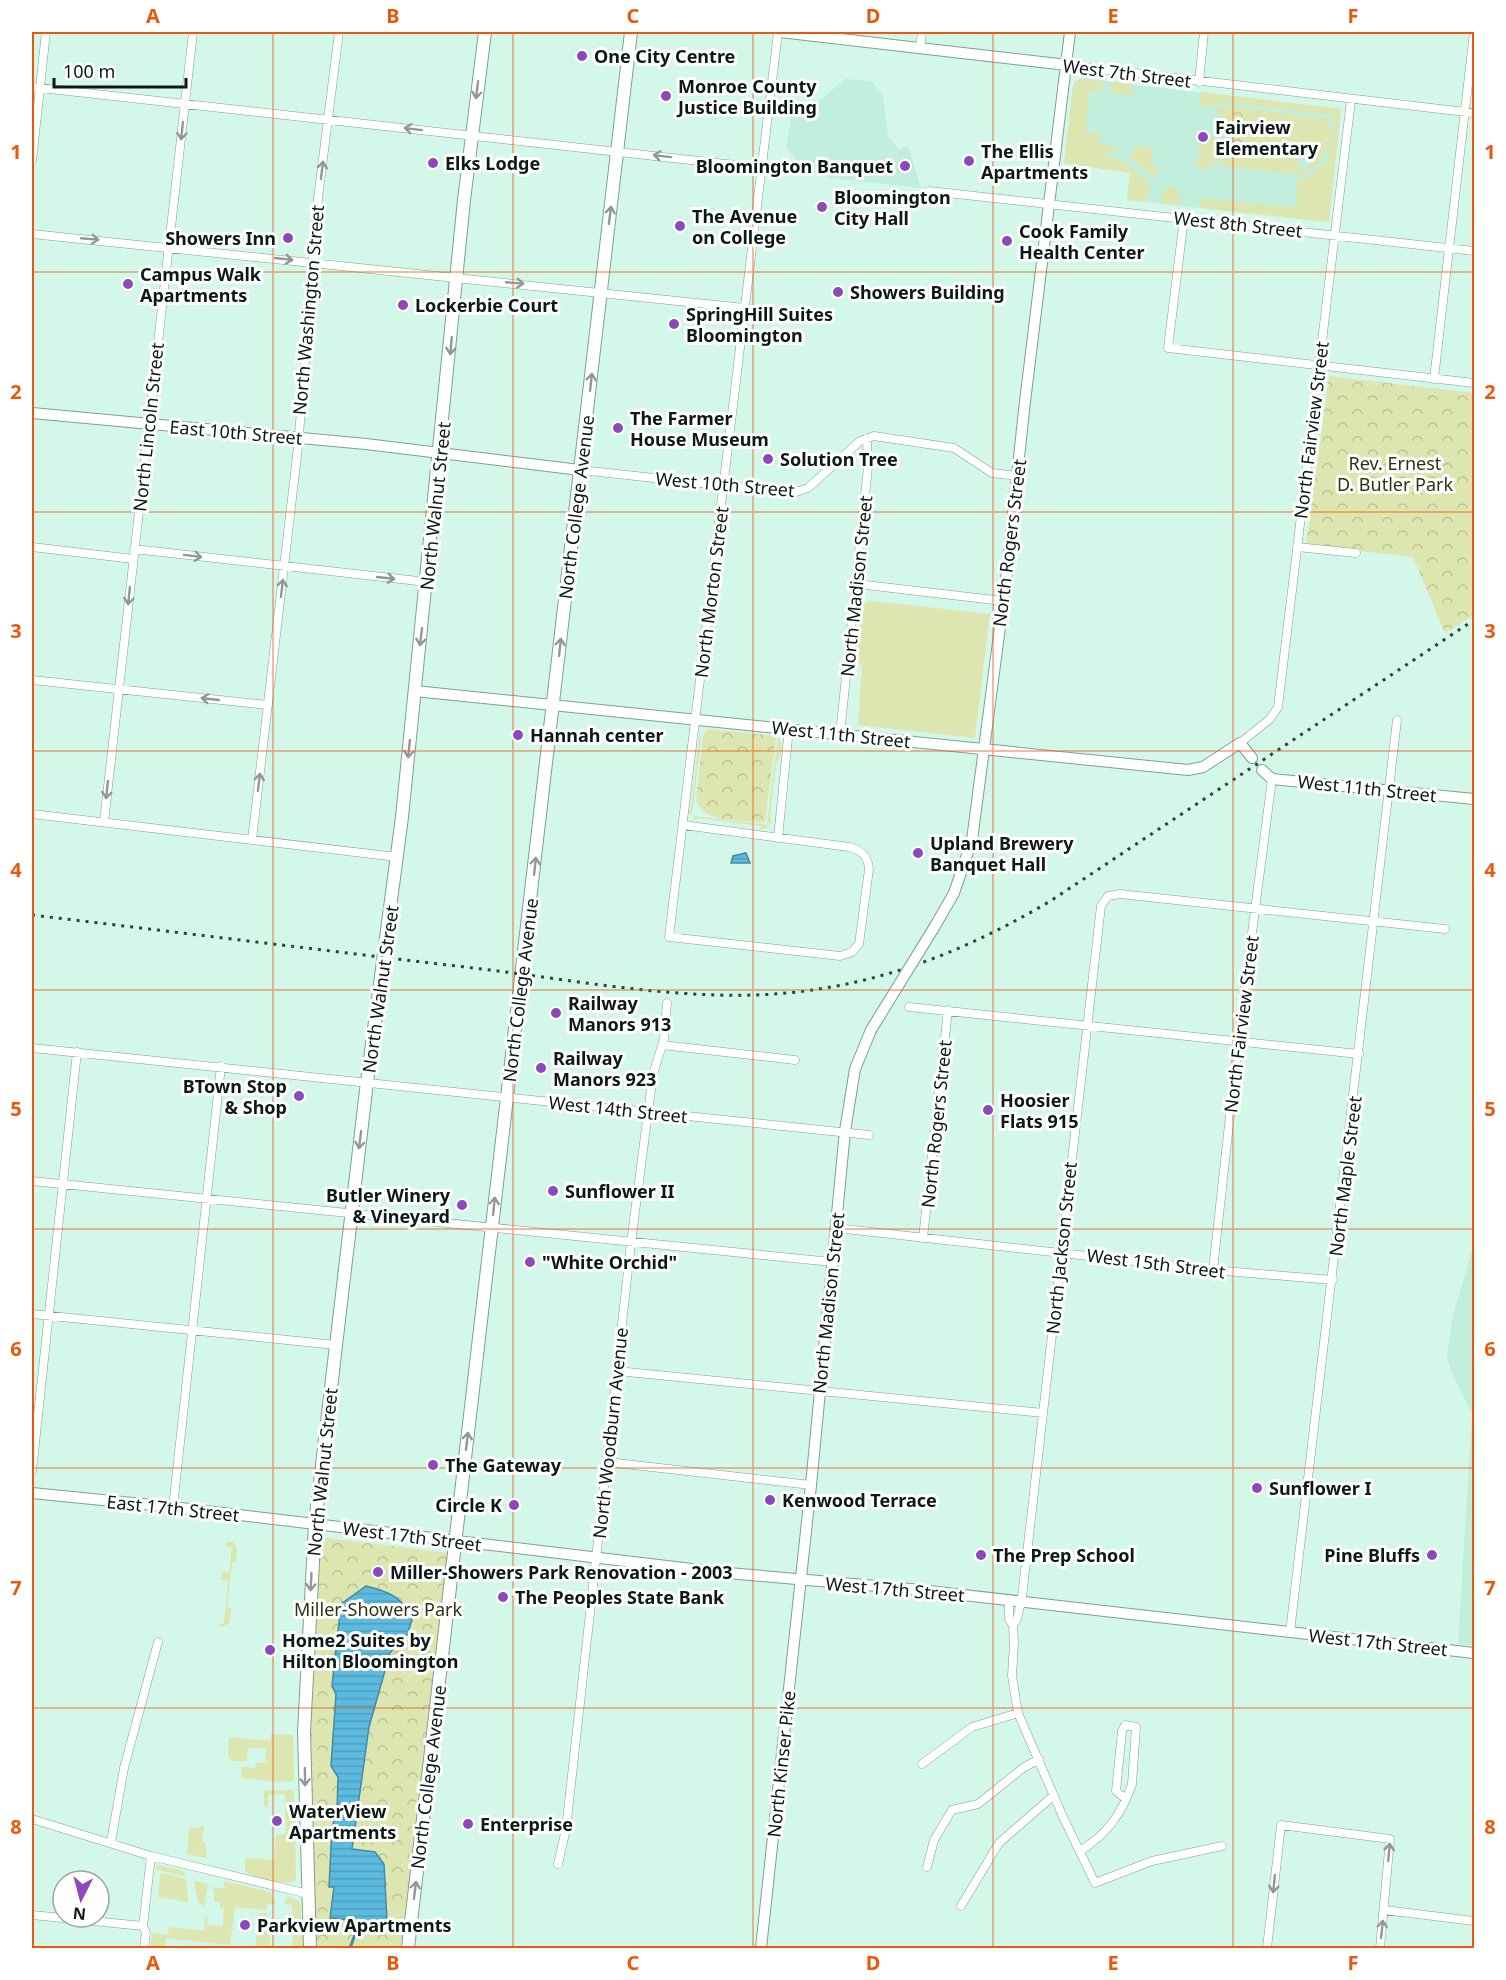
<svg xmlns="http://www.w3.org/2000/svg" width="1506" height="1980" viewBox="0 0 1506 1980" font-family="'Noto Sans',sans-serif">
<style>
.built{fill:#c1eedd}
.green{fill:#dde5b0;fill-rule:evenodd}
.forest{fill:url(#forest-crowns)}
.water{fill:url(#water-rules);stroke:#448aa2;stroke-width:1.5}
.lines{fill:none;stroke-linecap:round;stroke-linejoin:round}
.stream{stroke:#448aa2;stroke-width:3}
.street-casing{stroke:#7ea093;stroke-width:9}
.secondary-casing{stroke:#7ea093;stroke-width:12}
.primary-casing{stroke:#7ea093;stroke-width:14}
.street{stroke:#fff;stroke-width:8}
.secondary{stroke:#fff;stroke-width:10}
.primary{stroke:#fff;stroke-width:12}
.rail{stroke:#2f413b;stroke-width:3;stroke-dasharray:3 6;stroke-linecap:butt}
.secondary-bridge-casing{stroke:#7ea093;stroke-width:12;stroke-linecap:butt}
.secondary-bridge{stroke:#fff;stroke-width:10}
.oneway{stroke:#929896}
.grid{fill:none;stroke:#e8590c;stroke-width:1.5;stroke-opacity:0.55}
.poi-dot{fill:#8d48bb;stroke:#fff;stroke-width:2}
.labels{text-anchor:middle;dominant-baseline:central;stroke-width:6;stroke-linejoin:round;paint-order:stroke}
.poi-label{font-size:18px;font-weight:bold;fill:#0c1915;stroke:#fff;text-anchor:start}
.street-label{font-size:18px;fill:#0c1915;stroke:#fff}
.park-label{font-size:18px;fill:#2e3210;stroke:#fff}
.neatline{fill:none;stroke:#e8590c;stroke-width:2}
.grid-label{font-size:20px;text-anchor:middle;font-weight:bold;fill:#e8590c}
</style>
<defs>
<pattern id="forest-crowns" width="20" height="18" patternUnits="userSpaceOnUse" patternTransform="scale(1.5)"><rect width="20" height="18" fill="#dde5b0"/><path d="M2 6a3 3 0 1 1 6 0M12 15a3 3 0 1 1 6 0" fill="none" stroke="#bcc496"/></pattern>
<pattern id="water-rules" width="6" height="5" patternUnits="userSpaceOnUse" patternTransform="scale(1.5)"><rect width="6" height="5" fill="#5cbade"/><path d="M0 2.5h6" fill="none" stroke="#4f9fbe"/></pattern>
</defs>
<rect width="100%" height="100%" fill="#d3f7e9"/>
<!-- built -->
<path class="built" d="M 1082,78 L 1341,110 L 1329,222 L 1127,200 L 1130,173 L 1064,163 L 1073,87 Z
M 845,79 L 871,81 L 883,95 L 888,136 L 899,150 L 908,146 L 921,188 L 830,178 L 806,170 L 786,148 L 793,106 L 811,108 Z
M 1474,1244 L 1474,1646 L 1458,1644 L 1472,1413 L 1452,1373 L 1447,1357 L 1453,1315 Z"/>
<!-- green -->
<path class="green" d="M 1084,78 L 1103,81 L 1102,92 L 1089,91 L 1085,132 L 1101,134 L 1100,144 L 1114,146 L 1118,153 L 1106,152 L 1106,157 L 1120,159 L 1150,182 L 1149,196 L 1144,202 L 1127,200 L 1130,173 L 1064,163 L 1073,87 L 1075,82 Z
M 1111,82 L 1133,84 L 1132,96 L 1110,93 Z
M 1201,92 L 1341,109 L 1329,222 L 1201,208 L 1199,198 L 1293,208 L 1293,202 L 1297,203 L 1297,178 L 1308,178 L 1327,160 L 1334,120 L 1330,115 L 1224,102 L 1210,107 L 1201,106 L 1199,99 Z
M 1226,106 L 1308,116 L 1309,121 L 1310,116 L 1328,119 C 1336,137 1322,168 1304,175 L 1221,166 L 1220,157 L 1228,158 L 1227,162 L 1255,114 L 1234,112 L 1232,129 L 1223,128 L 1222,119 L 1215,109 ZM 1300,155 L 1311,156 L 1309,170 L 1298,168 Z
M 1199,136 L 1219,138 L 1219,145 L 1206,144 L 1205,153 L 1198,152 Z
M 1137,146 L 1153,148 L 1151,163 L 1156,164 L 1155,169 L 1161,170 L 1154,176 L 1133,160 L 1131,151 Z
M 1198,155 L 1205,155 L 1204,163 L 1212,164 L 1211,169 L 1196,167 Z
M 1166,188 L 1175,188 L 1180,191 L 1180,204 L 1161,204 L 1163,192 Z
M 872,601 L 990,614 L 975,738 L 858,725 L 862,666 L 856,658 L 862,603 Z
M 700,729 L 701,740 L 692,814 L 688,813 L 691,809 Z
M 778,736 C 784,743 782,757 776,764 L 770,817 L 772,823 L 767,823 Z
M 694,816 L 771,825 L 765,829 L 760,829 L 760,826 L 698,818 L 694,821 Z
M 226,1542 L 233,1542 L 237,1548 L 236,1562 L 232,1563 L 227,1607 L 231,1608 L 229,1623 L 222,1627 L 217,1624 L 224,1624 L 228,1581 L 221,1580 L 222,1572 L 229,1573 L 232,1548 L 225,1546 Z
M 271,1734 L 293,1735 L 294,1781 L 280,1782 L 241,1778 L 242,1767 L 255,1768 L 256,1763 L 265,1763 L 266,1749 L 248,1747 L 247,1761 L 232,1761 L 228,1756 L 229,1737 L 270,1741 Z
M 264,1790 L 294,1790 L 296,1881 C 283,1885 255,1880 245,1871 L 245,1858 L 274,1860 L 276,1835 L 286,1834 L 285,1794 L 268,1795 L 268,1807 L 264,1807 Z
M 204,1826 L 202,1841 L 205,1842 L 207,1858 L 187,1854 L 189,1829 Z
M 158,1865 L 183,1871 L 186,1877 L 155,1869 Z
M 163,1873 L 186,1879 L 188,1902 L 158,1897 L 160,1875 Z
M 194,1881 L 208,1884 L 204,1907 L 198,1902 Z
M 223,1881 L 271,1892 L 275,1904 L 267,1904 L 267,1910 L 235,1907 L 230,1945 L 166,1938 L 165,1948 L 150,1948 L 152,1933 L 168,1935 L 169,1927 L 204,1931 L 205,1917 L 208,1917 L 207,1925 L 223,1926 L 224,1908 L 220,1908 L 220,1902 L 214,1901 L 214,1890 L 210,1887 L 226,1889 Z
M 288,1896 L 300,1902 L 304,1948 L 293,1948 L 292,1905 L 284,1904 Z
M 259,1913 L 267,1913 L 271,1947 L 277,1948 L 255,1948 Z"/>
<!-- forest -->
<path class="forest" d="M 1234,112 L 1256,114 L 1250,164 L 1227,162 L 1227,158 L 1220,157 L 1221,145 L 1230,145 Z
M 1206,144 L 1219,145 L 1217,164 L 1204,163 Z
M 1329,376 L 1474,393 L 1474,615 L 1445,633 L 1413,557 L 1306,545 Z
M 707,729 L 776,736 L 765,822 C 744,820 704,824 696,800 L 703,736 Z
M 319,1537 L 448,1553 L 401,1948 L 316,1948 L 309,1730 Z"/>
<!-- water -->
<path class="water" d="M 746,853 L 750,863 L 731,863 L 733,856 Z
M 366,1586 C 390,1592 403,1597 412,1620 L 407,1635 L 390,1653 L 369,1727 L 352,1849 L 375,1852 L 384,1864 L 387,1921 L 379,1923 L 330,1918 L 334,1887 L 329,1887 L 332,1827 L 337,1813 L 338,1777 L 331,1766 L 336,1694 L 332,1686 L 341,1604 Z"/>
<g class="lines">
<!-- stream -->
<path class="stream" d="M 350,1948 L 360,1921"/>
<defs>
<path id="street" d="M 920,48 L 922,32
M 1067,65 L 1474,113
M 1199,82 L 1204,32
M 32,87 L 762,168
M 32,161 L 46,32
M 929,191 L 1474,251
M 1184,218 L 1168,348 L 1474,383
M 32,234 L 745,308
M 1434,379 L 1474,32
M 580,470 L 793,493 L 808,488 L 860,441 L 874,436 L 954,448 L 992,473 L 1018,476
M 32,547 L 133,559
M 1297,547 L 1356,553
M 134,549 L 427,582
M 857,584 L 1003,601
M 32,680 L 268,705
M 840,734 L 868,467 L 867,438
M 1240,743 L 1270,719 L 1278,707 L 1351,100
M 32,814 L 397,857
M 104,822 L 193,32
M 683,825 L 849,847 C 861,850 868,856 869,869 L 859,944 L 852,952 L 840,956 L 669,937 L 778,32
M 778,838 L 789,728
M 252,840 L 298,447 L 318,198 L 339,32
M 909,1007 L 1359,1054
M 662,1045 L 795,1060
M 32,1048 L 869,1135
M 32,1181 L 832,1262
M 836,1228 L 1213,1270 L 1333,1280
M 923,1238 L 948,1010
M 1213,1270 L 1239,1033 L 1272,779
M 32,1314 L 336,1345
M 617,1371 L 1043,1413
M 607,1462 L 811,1485
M 32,1471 L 77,1052
M 173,1507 L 221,1066
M 1009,1600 L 1009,1619 L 1013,1625 L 1014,1642 L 1012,1676 L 1018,1713 L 1063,1817 L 1095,1883 L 1152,1861 L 1222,1846
M 1013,1625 L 1017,1619 L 1022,1597 L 1101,906 L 1108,896 L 1120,894 L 1445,929
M 1290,1632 L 1397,720
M 922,1764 L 972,1727 L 1018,1713
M 32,1819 L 151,1856 L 308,1894
M 111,1842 L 124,1768 L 158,1642
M 1080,1851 C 1107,1834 1122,1814 1132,1784 L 1136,1727 L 1125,1725 L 1122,1731 L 1116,1791 L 1126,1799
M 558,1864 L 566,1829 L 631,1243 L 653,1074 L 664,1039 L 667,1003
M 927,1867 L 934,1840 L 952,1810 L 978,1804 L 1023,1768 L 1039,1759
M 961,1906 L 999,1843 L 1053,1796
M 1384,1910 L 1474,1921
M 32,1915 L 143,1926
M 144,1948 L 146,1933 L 143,1926 L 151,1856
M 1267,1948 L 1281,1825 L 1390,1839 L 1380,1948"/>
<path id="secondary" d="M 780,32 L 1067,65
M 32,413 L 366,444 L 580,470
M 415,691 L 1188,770 L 1203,767 L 1240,743 L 1252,758
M 1262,770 L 1272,779 L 1474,799
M 935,926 L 954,893 L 972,840 L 1005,589 L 1024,410 L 1070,32
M 32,1493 L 173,1507 L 717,1572 L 911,1589 L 1474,1653
M 761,1948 L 811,1485 L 845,1131 L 855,1069 L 871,1030"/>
<path id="primary" d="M 310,1948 L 304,1732 L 315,1524 L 367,1082 L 402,817 L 464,200 L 485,32
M 408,1948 L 631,32"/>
</defs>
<!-- street casing -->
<use href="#street" class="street-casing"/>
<!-- secondary casing -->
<use href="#secondary" class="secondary-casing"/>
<!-- primary casing -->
<use href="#primary" class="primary-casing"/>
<!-- street -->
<use href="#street" class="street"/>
<!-- secondary -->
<use href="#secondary" class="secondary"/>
<!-- primary -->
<use href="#primary" class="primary"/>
<!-- rail -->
<path class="rail" d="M 32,915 C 184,933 337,952 490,970 C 586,982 691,1002 787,993 C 884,984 970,949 1052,900 L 1474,620"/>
<defs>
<path id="secondary-bridge" d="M 871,1030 L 935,926"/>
</defs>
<!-- secondary-bridge casing -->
<use href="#secondary-bridge" class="secondary-bridge-casing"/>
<!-- secondary-bridge -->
<use href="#secondary-bridge" class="secondary-bridge"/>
</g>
<!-- one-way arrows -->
<defs><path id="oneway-shaft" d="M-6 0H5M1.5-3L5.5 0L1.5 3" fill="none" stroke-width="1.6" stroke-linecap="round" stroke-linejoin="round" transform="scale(1.5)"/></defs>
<g class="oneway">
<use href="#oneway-shaft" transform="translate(477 90) rotate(97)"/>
<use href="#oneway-shaft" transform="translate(413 129) rotate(-173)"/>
<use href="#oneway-shaft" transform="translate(182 131) rotate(96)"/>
<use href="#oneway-shaft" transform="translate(662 156) rotate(-173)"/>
<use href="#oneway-shaft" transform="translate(322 170) rotate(-83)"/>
<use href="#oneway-shaft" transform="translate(610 215) rotate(-83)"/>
<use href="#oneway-shaft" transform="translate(90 239) rotate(5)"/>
<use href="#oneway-shaft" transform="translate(284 259) rotate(6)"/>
<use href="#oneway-shaft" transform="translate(515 283) rotate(5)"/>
<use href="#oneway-shaft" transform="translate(451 346) rotate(95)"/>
<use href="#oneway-shaft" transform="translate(591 382) rotate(-84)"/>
<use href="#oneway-shaft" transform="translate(193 556) rotate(7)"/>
<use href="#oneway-shaft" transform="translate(386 578) rotate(6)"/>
<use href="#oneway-shaft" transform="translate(282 588) rotate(-83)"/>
<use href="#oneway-shaft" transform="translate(129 596) rotate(96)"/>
<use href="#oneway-shaft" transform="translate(421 637) rotate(97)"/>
<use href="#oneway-shaft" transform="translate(560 647) rotate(-84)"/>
<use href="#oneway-shaft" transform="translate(210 699) rotate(-174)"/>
<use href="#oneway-shaft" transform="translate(409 749) rotate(96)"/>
<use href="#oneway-shaft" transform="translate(259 782) rotate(-83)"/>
<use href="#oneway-shaft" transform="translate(107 790) rotate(96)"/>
<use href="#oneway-shaft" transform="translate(535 866) rotate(-84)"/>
<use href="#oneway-shaft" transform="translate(360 1140) rotate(97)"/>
<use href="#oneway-shaft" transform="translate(494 1206) rotate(-84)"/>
<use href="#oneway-shaft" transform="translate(467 1441) rotate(-83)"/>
<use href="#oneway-shaft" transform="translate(311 1582) rotate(93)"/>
<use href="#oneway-shaft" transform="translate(305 1777) rotate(89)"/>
<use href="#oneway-shaft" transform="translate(1389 1852) rotate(-85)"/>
<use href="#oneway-shaft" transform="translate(1274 1884) rotate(96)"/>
<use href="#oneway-shaft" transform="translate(415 1890) rotate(-83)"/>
<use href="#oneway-shaft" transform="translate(1382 1929) rotate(-84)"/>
</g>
<!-- grid -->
<path class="grid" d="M 273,32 L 273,1948M 513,32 L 513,1948M 753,32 L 753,1948M 993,32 L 993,1948M 1233,32 L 1233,1948M 32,272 L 1474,272M 32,512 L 1474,512M 32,751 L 1474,751M 32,990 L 1474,990M 32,1229 L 1474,1229M 32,1468 L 1474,1468M 32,1708 L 1474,1708"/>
<!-- markers -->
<g class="poi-dot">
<circle cx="582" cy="56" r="6"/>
<circle cx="666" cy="96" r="6"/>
<circle cx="1203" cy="137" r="6"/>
<circle cx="969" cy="161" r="6"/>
<circle cx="433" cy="163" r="6"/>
<circle cx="905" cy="166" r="6"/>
<circle cx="822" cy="207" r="6"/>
<circle cx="680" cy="226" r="6"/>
<circle cx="288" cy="238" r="6"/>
<circle cx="1007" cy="241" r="6"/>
<circle cx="128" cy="284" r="6"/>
<circle cx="838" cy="292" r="6"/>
<circle cx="403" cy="305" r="6"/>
<circle cx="674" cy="324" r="6"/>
<circle cx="618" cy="428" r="6"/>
<circle cx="768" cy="459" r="6"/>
<circle cx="518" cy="735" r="6"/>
<circle cx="918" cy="853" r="6"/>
<circle cx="556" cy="1013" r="6"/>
<circle cx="541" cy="1068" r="6"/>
<circle cx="299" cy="1096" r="6"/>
<circle cx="988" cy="1110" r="6"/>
<circle cx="553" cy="1191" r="6"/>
<circle cx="462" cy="1205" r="6"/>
<circle cx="530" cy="1262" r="6"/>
<circle cx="433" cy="1465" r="6"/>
<circle cx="1257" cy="1488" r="6"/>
<circle cx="770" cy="1500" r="6"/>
<circle cx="514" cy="1505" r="6"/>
<circle cx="981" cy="1555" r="6"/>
<circle cx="1432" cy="1555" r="6"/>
<circle cx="378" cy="1572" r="6"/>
<circle cx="503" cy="1597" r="6"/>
<circle cx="270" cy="1650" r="6"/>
<circle cx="277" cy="1821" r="6"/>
<circle cx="468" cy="1824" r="6"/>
<circle cx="245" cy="1925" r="6"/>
</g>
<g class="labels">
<!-- poi labels -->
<g class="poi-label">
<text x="594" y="56">One City Centre</text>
<text x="678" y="86">Monroe County<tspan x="678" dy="21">Justice Building</tspan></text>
<text x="1215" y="127">Fairview<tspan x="1215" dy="21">Elementary</tspan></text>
<text x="981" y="151">The Ellis<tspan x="981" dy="21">Apartments</tspan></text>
<text x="445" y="163">Elks Lodge</text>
<text x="893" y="166" text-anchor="end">Bloomington Banquet</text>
<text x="834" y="197">Bloomington<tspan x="834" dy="21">City Hall</tspan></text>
<text x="692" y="216">The Avenue<tspan x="692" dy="21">on College</tspan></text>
<text x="1019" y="231">Cook Family<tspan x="1019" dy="21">Health Center</tspan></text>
<text x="276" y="238" text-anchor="end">Showers Inn</text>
<text x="140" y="274">Campus Walk<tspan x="140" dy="21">Apartments</tspan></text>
<text x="850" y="292">Showers Building</text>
<text x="415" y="305">Lockerbie Court</text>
<text x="686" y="314">SpringHill Suites<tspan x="686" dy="21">Bloomington</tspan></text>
<text x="630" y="418">The Farmer<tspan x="630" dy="21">House Museum</tspan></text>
<text x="780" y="459">Solution Tree</text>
<text x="530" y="735">Hannah center</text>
<text x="930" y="843">Upland Brewery<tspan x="930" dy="21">Banquet Hall</tspan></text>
<text x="568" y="1003">Railway<tspan x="568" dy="21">Manors 913</tspan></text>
<text x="553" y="1058">Railway<tspan x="553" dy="21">Manors 923</tspan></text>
<text x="287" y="1086" text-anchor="end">BTown Stop<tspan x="287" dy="21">&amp; Shop</tspan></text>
<text x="1000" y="1100">Hoosier<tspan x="1000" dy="21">Flats 915</tspan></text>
<text x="565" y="1191">Sunflower II</text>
<text x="450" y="1195" text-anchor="end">Butler Winery<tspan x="450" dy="21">&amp; Vineyard</tspan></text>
<text x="542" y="1262">"White Orchid"</text>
<text x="445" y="1465">The Gateway</text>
<text x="1269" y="1488">Sunflower I</text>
<text x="782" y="1500">Kenwood Terrace</text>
<text x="502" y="1505" text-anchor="end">Circle K</text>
<text x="993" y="1555">The Prep School</text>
<text x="1420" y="1555" text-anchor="end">Pine Bluffs</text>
<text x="390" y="1572">Miller-Showers Park Renovation - 2003</text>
<text x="515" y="1597">The Peoples State Bank</text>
<text x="282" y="1640">Home2 Suites by<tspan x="282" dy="21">Hilton Bloomington</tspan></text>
<text x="289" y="1811">WaterView<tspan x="289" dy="21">Apartments</tspan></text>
<text x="480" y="1824">Enterprise</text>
<text x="257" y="1925">Parkview Apartments</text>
</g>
<!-- street labels -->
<g class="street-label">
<text transform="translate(1127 73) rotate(7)">West 7th Street</text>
<text transform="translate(1238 224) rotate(6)">West 8th Street</text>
<text transform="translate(308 310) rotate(-85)">North Washington Street</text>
<text transform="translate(148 427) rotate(-84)">North Lincoln Street</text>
<text transform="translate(1311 430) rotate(-83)">North Fairview Street</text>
<text transform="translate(236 432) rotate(5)">East 10th Street</text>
<text transform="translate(725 484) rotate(5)">West 10th Street</text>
<text transform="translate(435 506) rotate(-84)">North Walnut Street</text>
<text transform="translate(576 507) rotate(-83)">North College Avenue</text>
<text transform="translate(1009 543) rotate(-83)">North Rogers Street</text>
<text transform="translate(856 586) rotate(-84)">North Madison Street</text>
<text transform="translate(711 592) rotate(-83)">North Morton Street</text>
<text transform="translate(841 734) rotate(6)">West 11th Street</text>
<text transform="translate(1367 788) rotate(6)">West 11th Street</text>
<text transform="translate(380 989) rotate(-82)">North Walnut Street</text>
<text transform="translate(520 990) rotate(-83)">North College Avenue</text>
<text transform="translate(1241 1024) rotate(-83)">North Fairview Street</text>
<text transform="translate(618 1109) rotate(6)">West 14th Street</text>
<text transform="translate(936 1124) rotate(-84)">North Rogers Street</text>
<text transform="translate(1345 1176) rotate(-83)">North Maple Street</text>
<text transform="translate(1061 1248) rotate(-84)">North Jackson Street</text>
<text transform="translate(1156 1263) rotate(7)">West 15th Street</text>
<text transform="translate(828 1303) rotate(-84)">North Madison Street</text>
<text transform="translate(610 1433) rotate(-84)">North Woodburn Avenue</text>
<text transform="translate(322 1472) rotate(-84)">North Walnut Street</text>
<text transform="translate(173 1508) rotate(6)">East 17th Street</text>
<text transform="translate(412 1536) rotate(7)">West 17th Street</text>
<text transform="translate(895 1589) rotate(5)">West 17th Street</text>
<text transform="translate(1378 1642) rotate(6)">West 17th Street</text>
<text transform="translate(781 1764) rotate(-84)">North Kinser Pike</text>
<text transform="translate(428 1777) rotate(-83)">North College Avenue</text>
</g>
<!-- park labels -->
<g class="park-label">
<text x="1395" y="463">Rev. Ernest<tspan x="1395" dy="21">D. Butler Park</tspan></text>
<text x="378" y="1609">Miller-Showers Park</text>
</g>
</g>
<!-- border -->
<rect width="1506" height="1980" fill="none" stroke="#ffffff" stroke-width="66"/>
<!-- north arrow -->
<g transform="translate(81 1899) rotate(186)"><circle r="28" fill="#ffffff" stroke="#9ea3a1" stroke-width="1.5"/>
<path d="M0-4.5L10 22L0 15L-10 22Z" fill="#8d48bb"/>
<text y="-9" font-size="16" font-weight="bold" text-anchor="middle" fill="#0c1915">N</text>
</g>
<!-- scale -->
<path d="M54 78v9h132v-9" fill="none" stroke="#0c1915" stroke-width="3"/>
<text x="63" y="78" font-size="18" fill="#0c1915" stroke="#ffffff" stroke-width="4.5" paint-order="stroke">100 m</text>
<rect x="33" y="33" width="1440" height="1914" class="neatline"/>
<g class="grid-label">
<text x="153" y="23">A</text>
<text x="393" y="23">B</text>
<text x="633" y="23">C</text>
<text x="873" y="23">D</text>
<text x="1113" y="23">E</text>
<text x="1353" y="23">F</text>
<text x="16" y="159">1</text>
<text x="1490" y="159">1</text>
<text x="16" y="399">2</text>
<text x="1490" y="399">2</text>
<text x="16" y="638">3</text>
<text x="1490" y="638">3</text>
<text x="16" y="877">4</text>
<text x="1490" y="877">4</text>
<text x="16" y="1116">5</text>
<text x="1490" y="1116">5</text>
<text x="16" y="1356">6</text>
<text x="1490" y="1356">6</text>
<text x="16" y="1595">7</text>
<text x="1490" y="1595">7</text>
<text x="16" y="1834">8</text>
<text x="1490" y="1834">8</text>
<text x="153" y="1970">A</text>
<text x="393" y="1970">B</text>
<text x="633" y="1970">C</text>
<text x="873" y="1970">D</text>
<text x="1113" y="1970">E</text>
<text x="1353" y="1970">F</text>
</g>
</svg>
